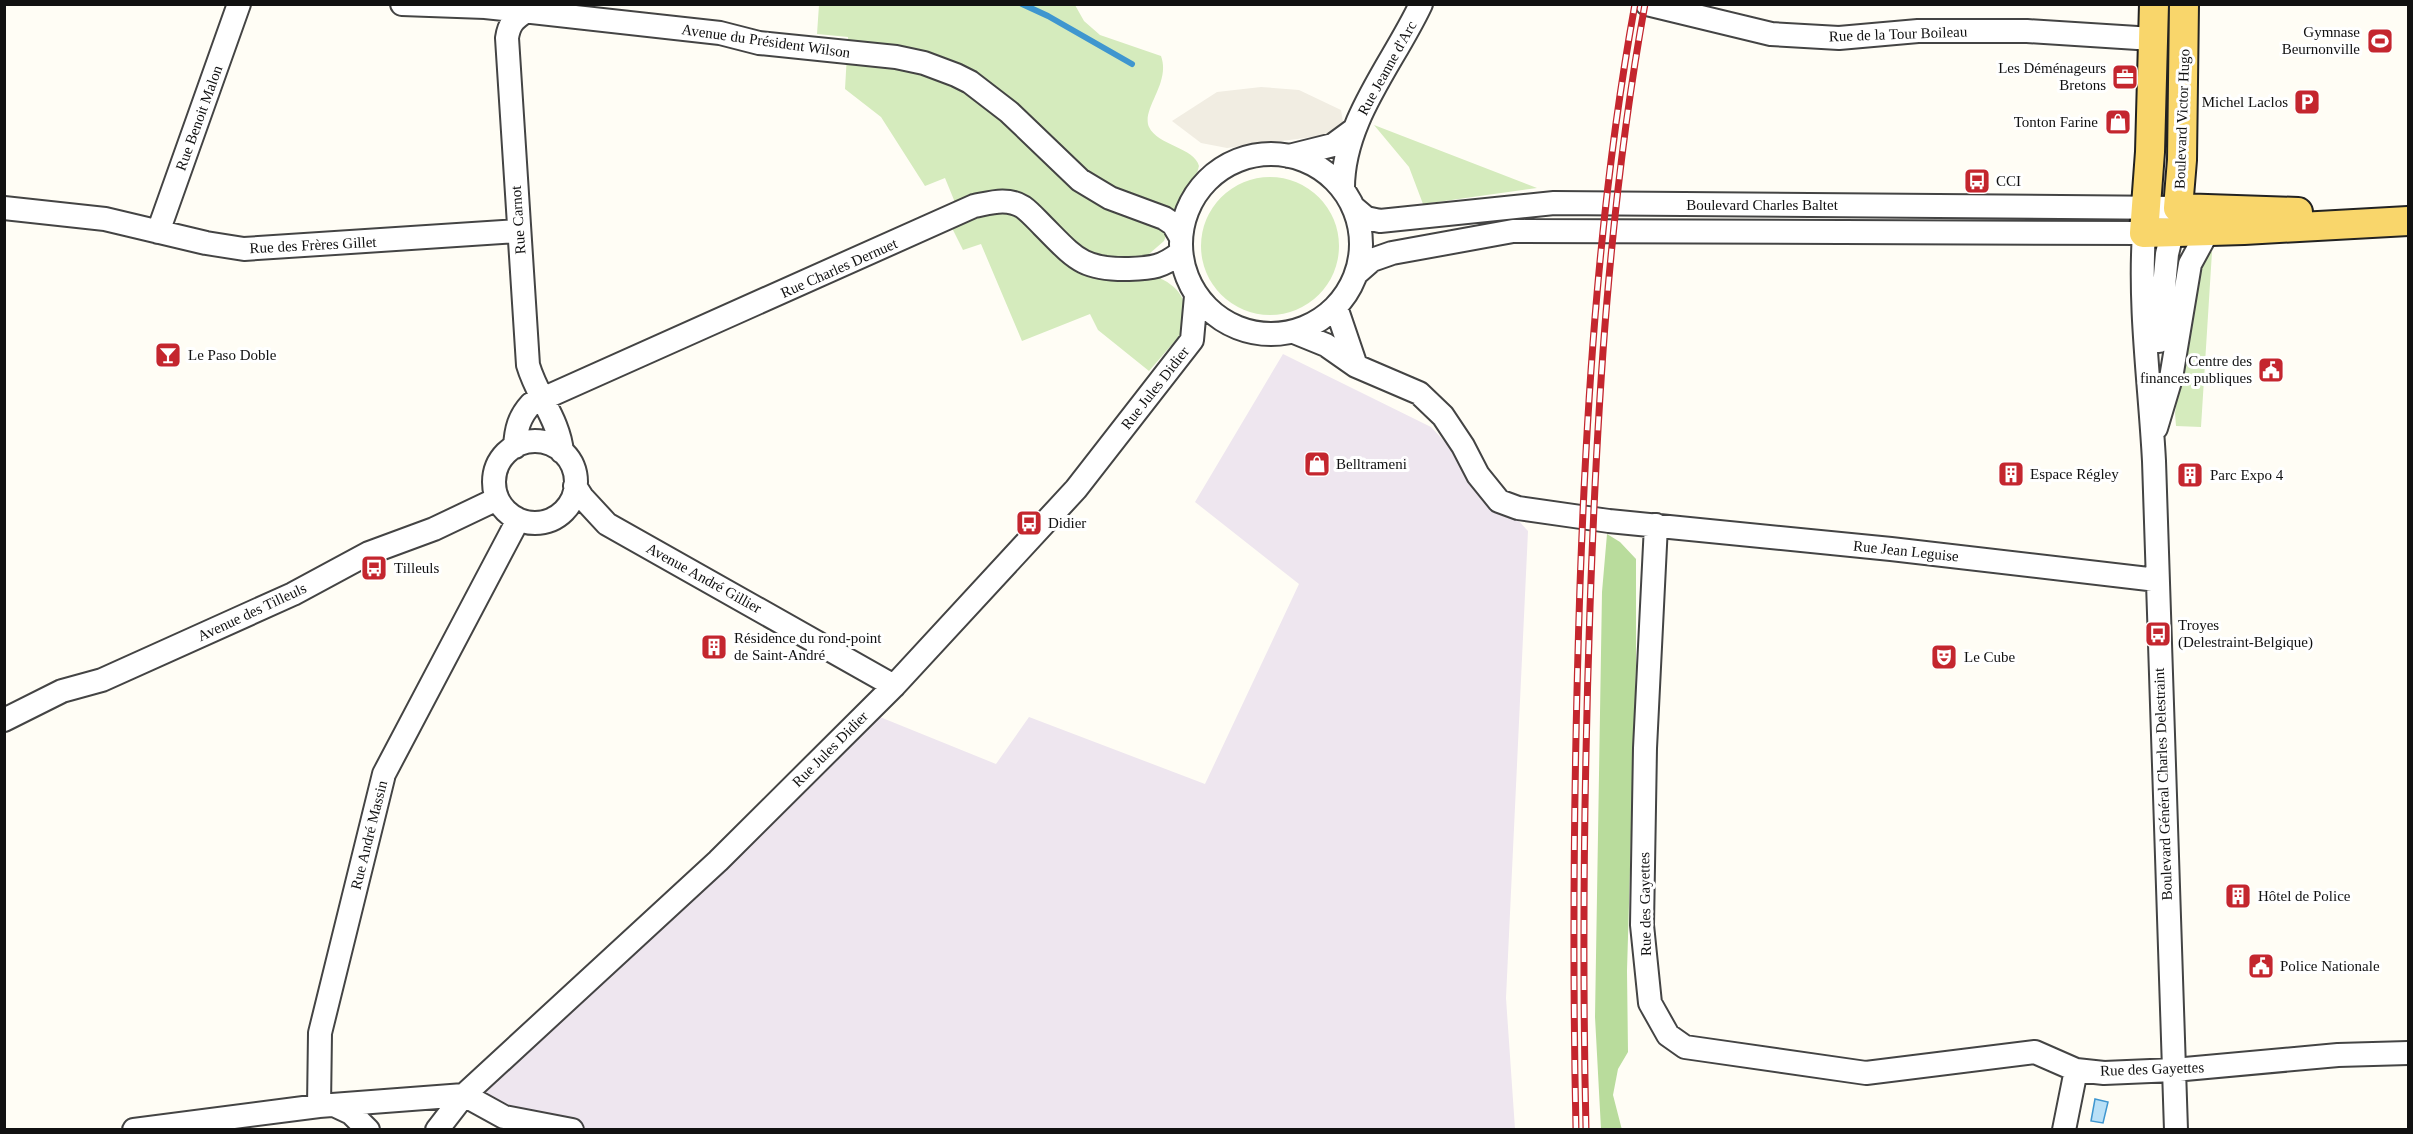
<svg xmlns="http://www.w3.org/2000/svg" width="2413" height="1134" viewBox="0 0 2413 1134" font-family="'Times New Roman',serif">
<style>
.industrial{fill:#eee6ef}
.green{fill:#d5ebbd}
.forest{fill:#b9dc9c}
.plaza{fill:#f1ede2}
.water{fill:#b9e0f7;stroke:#3f96cf;stroke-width:1.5}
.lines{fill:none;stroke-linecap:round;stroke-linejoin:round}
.stream{stroke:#3f96cf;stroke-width:6}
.minor-casing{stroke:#444;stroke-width:26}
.major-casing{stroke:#222;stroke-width:32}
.minor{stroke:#fff;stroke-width:22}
.major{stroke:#f9d66b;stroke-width:28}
.rail-casing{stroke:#c4262e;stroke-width:7}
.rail{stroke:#fff;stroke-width:4.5;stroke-dasharray:14;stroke-linecap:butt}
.labels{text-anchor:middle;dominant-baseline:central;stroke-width:6;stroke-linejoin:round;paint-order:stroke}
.poi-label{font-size:15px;fill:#111;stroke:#fff;text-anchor:start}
.street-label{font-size:15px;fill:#111;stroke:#fff}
</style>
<rect width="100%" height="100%" fill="#fffdf5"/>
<!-- industrial -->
<path class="industrial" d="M 1283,354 L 1431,427 L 1528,531 L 1506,998 L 1515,1129 L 585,1130 L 459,1107 L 875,715 L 996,764 L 1029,717 L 1205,784 L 1299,584 L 1195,502 Z"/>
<!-- green -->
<path class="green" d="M 819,5 L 1075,5 L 1084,21 L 1100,35 L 1161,56 C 1171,83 1141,109 1149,127 C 1157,145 1195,148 1199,166 L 1197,173 L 1177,205 L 1164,241 L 1149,254 L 1155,276 C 1180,286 1187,300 1188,326 L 1149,371 L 1098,330 L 1090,314 L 1022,341 L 981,244 L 963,250 L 952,228 L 954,200 L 945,178 L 925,186 L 881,117 L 845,89 L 848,37 L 817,34 Z
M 1374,125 L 1537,188 L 1423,204 L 1409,167 Z
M1201 246a69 69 0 1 1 138 0a69 69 0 1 1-138 0Z
M 2207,252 L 2212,252 L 2201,427 L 2176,426 L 2175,413 L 2197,272 Z"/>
<!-- forest -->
<path class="forest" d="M 1607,534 L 1620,542 L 1636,559 L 1636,665 L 1627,971 L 1628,1052 L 1618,1069 L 1613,1095 L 1622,1130 L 1601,1129 L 1595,1017 L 1602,592 Z"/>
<!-- plaza -->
<path class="plaza" d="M 1261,87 L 1299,90 L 1341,110 L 1343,122 L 1328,135 L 1227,148 L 1201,143 L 1172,121 L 1217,92 Z"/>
<!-- water -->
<path class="water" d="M 2095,1099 L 2108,1102 L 2103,1123 L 2091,1121 Z"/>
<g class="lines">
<!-- stream -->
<path class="stream" d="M 1022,4 L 1048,16 L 1132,64"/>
<defs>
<path id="minor" d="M 402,4 L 485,7 L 720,33 L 759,43 L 896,57 L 924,63 L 956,75 L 970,82 L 1009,112 L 1080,180 L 1110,198 L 1164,218 L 1173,224 L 1180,236
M 1647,4 L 1771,34 L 1839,38 L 1918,31 L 2027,31 L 2153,39
M 525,12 C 514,19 509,24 507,38 L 528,365 C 537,396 559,420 562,452
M1181 244a90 90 0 1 1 180 0a90 90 0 1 1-180 0Z
M 1289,156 L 1333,145 L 1352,131
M 1343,190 C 1342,121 1393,64 1421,4
M 1353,207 L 1366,218 L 1380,221 L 1554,203 L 2178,208 L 2167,254 L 2159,341
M 4,208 L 105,219 L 206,243 L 244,249 L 518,231
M 158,232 L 239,4
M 1356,274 L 1372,260 L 1392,253 L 1513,231 L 2144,233 C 2139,309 2150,385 2154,461 L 2176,1130
M 1336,307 L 1356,366
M 1294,332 L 1326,345 L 1356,366 L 1419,393 L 1443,416 L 1463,446 L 1478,475 L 1499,501 L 1518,508 L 1609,521 L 1891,549 L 2157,580
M 2156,428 L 2171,378 L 2190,264 L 2208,231
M494 482a41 41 0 1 1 82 0a41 41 0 1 1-82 0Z
M 515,447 C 516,429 519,417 531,404 L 974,206 C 990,203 1007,197 1023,207 C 1030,212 1037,220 1043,226 C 1075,258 1082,270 1129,269 C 1153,268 1162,267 1180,253
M 575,486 L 582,497 L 607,524 L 894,686
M 1656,525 L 1645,748 L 1642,925 L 1650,1003 L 1668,1035 L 1685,1047 L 1866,1073 L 2035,1052 L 2076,1070 L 2104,1073 L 2174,1070 L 2338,1055 L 2408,1053
M 4,720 L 62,691 L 102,680 L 293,594 L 369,553 L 434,529 L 497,499
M 334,1105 L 351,1113 L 368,1130
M 319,1106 L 320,1033 L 384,774 L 518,520
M 134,1130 L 319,1106 L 464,1095 L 504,1117 L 572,1130
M 437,1130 L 464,1095 L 718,861 L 894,686 L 1076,489 L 1192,340 L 1196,296
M 2064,1130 L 2076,1070"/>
<path id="major" d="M 2154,4 L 2150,152 L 2144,233 L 2244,230 L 2408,221
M 2184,4 L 2182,160 L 2178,208 L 2298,212"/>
</defs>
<!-- minor casing -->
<use href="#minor" class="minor-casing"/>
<!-- major casing -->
<use href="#major" class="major-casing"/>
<!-- minor -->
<use href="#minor" class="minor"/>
<!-- major -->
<use href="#major" class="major"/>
<defs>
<path id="rail" d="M 1576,1130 C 1572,948 1574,767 1580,585 C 1587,391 1600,196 1635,4
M 1586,1130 C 1582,956 1584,782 1590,608 C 1597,406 1609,203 1645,4"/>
</defs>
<!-- rail casing -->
<use href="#rail" class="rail-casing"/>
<!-- rail -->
<use href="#rail" class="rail"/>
</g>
<!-- icons -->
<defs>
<symbol id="stadium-square" viewBox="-11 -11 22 22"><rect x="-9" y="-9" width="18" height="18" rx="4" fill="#c4262e" stroke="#fff"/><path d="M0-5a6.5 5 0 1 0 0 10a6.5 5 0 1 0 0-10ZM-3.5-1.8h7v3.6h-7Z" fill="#fff"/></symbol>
<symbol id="office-square" viewBox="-11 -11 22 22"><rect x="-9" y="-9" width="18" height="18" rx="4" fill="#c4262e" stroke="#fff"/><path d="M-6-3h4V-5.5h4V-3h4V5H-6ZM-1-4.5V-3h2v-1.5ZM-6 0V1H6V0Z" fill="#fff"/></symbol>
<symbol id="parking-square" viewBox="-11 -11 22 22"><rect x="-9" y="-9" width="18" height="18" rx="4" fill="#c4262e" stroke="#fff"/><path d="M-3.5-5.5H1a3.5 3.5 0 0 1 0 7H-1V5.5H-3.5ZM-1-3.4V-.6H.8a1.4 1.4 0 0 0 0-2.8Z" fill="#fff"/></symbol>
<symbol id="shop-square" viewBox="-11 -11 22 22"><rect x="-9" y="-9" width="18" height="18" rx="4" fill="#c4262e" stroke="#fff"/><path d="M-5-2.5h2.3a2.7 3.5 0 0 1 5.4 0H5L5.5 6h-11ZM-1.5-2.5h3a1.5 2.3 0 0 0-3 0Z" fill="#fff"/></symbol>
<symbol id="bus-square" viewBox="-11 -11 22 22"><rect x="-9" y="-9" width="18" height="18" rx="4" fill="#c4262e" stroke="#fff"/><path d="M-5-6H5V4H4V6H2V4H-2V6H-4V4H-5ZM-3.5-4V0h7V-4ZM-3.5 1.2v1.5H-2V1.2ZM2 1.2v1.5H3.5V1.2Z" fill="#fff"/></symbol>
<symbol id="bar-square" viewBox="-11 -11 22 22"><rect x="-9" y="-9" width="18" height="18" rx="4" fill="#c4262e" stroke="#fff"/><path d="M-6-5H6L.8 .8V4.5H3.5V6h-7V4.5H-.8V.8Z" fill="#fff"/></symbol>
<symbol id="civic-square" viewBox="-11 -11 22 22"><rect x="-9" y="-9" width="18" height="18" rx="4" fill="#c4262e" stroke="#fff"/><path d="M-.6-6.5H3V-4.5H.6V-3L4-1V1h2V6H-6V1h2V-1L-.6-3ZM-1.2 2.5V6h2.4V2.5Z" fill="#fff"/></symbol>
<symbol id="building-square" viewBox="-11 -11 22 22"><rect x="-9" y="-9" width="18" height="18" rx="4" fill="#c4262e" stroke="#fff"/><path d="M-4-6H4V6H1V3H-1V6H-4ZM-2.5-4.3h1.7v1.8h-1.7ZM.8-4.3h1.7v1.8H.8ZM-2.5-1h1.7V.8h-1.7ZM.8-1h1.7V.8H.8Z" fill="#fff"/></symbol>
<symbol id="theatre-square" viewBox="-11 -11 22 22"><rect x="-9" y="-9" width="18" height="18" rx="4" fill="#c4262e" stroke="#fff"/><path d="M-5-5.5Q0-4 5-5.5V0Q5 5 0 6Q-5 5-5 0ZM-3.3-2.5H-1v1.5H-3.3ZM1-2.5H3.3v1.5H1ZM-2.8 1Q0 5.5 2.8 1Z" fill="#fff"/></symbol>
</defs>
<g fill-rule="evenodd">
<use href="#stadium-square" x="2365" y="26" width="30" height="30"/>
<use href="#office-square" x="2110" y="62" width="30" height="30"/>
<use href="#parking-square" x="2292" y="87" width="30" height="30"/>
<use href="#shop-square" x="2103" y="107" width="30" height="30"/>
<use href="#bus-square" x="1962" y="166" width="30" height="30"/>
<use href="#bar-square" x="153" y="340" width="30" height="30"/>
<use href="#civic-square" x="2256" y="355" width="30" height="30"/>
<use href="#shop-square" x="1302" y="449" width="30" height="30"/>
<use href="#building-square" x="1996" y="459" width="30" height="30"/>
<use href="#building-square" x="2175" y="460" width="30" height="30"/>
<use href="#bus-square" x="1014" y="508" width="30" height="30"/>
<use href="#bus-square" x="359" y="553" width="30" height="30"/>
<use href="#bus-square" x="2143" y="619" width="30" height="30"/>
<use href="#building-square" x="699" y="632" width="30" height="30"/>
<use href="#theatre-square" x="1929" y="642" width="30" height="30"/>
<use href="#building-square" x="2223" y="881" width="30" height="30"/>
<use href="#civic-square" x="2246" y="951" width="30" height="30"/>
</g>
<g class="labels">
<!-- poi labels -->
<g class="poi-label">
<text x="2360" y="32" text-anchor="end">Gymnase<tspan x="2360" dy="17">Beurnonville</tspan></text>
<text x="2106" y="68" text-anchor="end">Les Déménageurs<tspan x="2106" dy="17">Bretons</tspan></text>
<text x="2288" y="102" text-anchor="end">Michel Laclos</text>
<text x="2098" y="122" text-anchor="end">Tonton Farine</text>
<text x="1996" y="181">CCI</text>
<text x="188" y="355">Le Paso Doble</text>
<text x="2252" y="361" text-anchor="end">Centre des<tspan x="2252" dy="17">finances publiques</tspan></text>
<text x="1336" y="464">Belltrameni</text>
<text x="2030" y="474">Espace Régley</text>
<text x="2210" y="475">Parc Expo 4</text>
<text x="1048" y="523">Didier</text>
<text x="394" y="568">Tilleuls</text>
<text x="2178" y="625">Troyes<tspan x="2178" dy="17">(Delestraint-Belgique)</tspan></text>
<text x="734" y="638">Résidence du rond-point<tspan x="734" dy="17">de Saint-André</tspan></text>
<text x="1964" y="657">Le Cube</text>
<text x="2258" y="896">Hôtel de Police</text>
<text x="2280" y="966">Police Nationale</text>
</g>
<!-- street labels -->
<g class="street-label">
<text transform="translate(1898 34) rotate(-2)">Rue de la Tour Boileau</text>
<text transform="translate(766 41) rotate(8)">Avenue du Président Wilson</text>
<text transform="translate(1387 68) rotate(-61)">Rue Jeanne d'Arc</text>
<text transform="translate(199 118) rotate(-70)">Rue Benoit Malon</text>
<text transform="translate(2182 119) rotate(-88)">Boulevard Victor Hugo</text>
<text x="1762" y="205">Boulevard Charles Baltet</text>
<text transform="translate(518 220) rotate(-94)">Rue Carnot</text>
<text transform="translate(313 245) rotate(-3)">Rue des Frères Gillet</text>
<text transform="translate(839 268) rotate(-24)">Rue Charles Dernuet</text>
<text transform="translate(1155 388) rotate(-52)">Rue Jules Didier</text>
<text transform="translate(1906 551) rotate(6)">Rue Jean Leguise</text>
<text transform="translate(704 578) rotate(29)">Avenue André Gillier</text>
<text transform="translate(252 612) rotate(-25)">Avenue des Tilleuls</text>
<text transform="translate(830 749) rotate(-45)">Rue Jules Didier</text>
<text transform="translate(2163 784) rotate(-92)">Boulevard Général Charles Delestraint</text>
<text transform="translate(369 835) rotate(-76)">Rue André Massin</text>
<text transform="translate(1645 904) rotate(-91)">Rue des Gayettes</text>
<text transform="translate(2152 1069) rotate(-2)">Rue des Gayettes</text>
</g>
</g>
<!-- border -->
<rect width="2413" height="1134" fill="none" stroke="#111111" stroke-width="12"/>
</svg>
